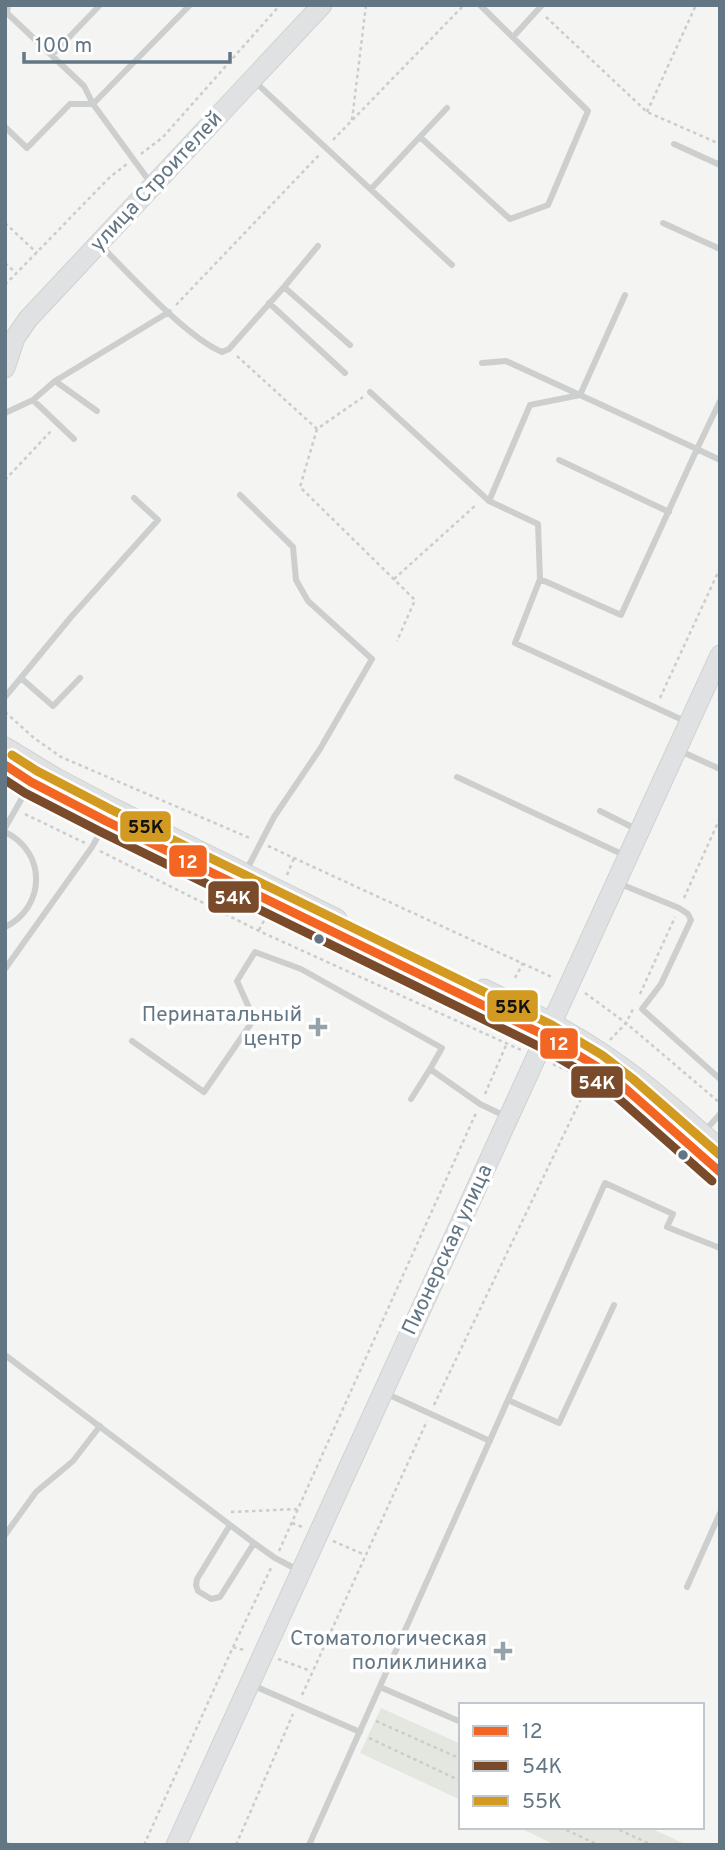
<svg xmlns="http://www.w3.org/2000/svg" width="725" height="1850" viewBox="0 0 725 1850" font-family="Overpass,sans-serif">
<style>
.green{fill:#e4e7e0}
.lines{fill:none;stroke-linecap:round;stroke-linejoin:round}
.secondary-casing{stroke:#d0d2d2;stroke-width:21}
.path{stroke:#cbcccc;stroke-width:2.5;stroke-dasharray:3.5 3.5;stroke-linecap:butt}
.lane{stroke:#cdcfcf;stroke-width:6}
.secondary{stroke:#e0e1e2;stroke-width:19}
.bus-1-casing{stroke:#fff;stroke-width:14}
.bus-2-casing{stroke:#fff;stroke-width:14}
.bus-3-casing{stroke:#fff;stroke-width:14}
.bus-1{stroke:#f26522;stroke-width:9}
.bus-2{stroke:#7a4b2a;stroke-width:9}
.bus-3{stroke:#d29a21;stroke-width:9}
.bus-dot{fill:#627684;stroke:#fff;stroke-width:2.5}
.poi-dot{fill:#95a2aa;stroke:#fff;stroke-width:2.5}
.labels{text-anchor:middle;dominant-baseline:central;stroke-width:7;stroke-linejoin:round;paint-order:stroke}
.street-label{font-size:21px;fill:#627684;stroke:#fff}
.poi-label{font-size:21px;fill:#627684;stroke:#fff;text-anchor:end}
.line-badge{stroke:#fff;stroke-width:2.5}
.badge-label{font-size:19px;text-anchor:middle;font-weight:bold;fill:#fff}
.pale-badge-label{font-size:19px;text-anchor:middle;font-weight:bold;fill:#111}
</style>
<rect width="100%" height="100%" fill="#f4f4f2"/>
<!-- green -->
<path class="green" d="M 381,1708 L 461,1744 L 461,1800 L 360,1753 Z
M 518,1827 L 648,1827 L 687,1845 L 555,1845 Z"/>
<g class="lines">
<defs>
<path id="secondary" d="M 5,368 L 15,338 L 28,319 L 322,5
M 5,747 L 56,778 L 113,808 L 337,919
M 5,765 L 31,782 L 106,821 L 546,1036 L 596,1066 L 626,1089 L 720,1172
M 484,989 C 528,1010 572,1032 612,1060 C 650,1086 685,1118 720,1149
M 176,1845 L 720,655"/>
</defs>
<!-- secondary casing -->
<use href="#secondary" class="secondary-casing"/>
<!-- path -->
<path class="path" d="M 546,17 L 647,112 L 720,144
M 647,112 L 696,5
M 352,120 L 366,5
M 333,140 L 464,5
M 141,154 L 163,137 L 280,5
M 5,223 L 37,253
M 5,263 L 16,273
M 5,285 L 110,177 L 127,164
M 176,305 L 319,155
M 237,356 L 317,429 L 363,397
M 317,429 L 300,487 L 415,600 L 397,641
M 5,480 L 51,431
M 394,579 L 477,504
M 660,698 L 720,568
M 5,712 L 34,738 L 61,757 L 252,839
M 25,814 L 85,843
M 268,846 L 554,978
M 100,851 L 259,931 L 521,1050
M 287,875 L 294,858
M 684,898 L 720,818
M 259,930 L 266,917
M 515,978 L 523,963
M 585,993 L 626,1023 L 720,1103
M 640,994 L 675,917
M 610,1040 L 626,1023 L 633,1009
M 553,1064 L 571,1072
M 485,1094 L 507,1043
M 434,1405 L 590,1080
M 231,1512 L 297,1509
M 292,1523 L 305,1528
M 333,1541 L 365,1555
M 279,1551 L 476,1113
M 233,1647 L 244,1650
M 278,1659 L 311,1671
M 302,1695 L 427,1421
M 376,1721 L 461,1759
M 369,1738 L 461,1781
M 560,1827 L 598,1845
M 613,1827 L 652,1845
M 144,1845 L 233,1647 L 272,1566
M 236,1845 L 293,1714"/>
<!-- lane -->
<path class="lane" d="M 513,37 L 542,5
M 52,55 L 100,5
M 254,81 L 452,265
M 5,127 L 27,148 L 70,104 L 93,104 L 84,86 L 7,13 L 8,5
M 420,137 L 510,219 L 548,205 L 588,111 L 480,5
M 674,144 L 720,165
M 150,182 L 93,104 L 190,5
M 371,189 L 447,108
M 663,223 L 720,249
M 100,245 C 131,275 185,336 222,352 L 229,349 L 284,287 L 318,246
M 284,287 L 350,345
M 625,295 L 580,395 L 697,449 L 720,401
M 269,303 L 345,373
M 482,363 L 506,361 L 580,395 L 530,405 L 489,501
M 55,381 L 97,411
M 370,392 L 489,501 L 538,524 L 540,579
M 33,400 L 74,439
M 5,413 L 33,400 L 55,381 L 169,312
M 559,460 L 669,512
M 240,495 L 293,547 L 296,580 L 308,601 L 372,659 L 320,749 L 274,817 L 246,871
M 21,678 L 53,706 L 80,678
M 5,697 L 71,617 L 158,520 L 134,498
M 687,722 L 515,643 L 540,579 L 621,615 L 697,449 L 720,460
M 678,750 L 720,769
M 457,777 L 626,856
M 600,811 L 636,829
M 5,828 L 30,784
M 5,832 C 47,852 46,907 5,927
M 618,883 L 679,908 L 688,914 L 691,920 L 661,984 L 642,1009 L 720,1079
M 5,969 L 92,847 L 106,822
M 132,1041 L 204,1092 L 254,1019 L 237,981 L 255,952 L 301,969 L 442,1048 L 430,1069 L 480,1104 L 505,1116
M 411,1099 L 430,1069
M 704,1132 L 720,1114
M 5,1355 L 254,1543 L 275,1558 L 300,1571
M 385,1393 L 490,1441
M 508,1400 L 559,1423 L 614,1305
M 230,1525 L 197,1579 L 196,1585 L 198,1591 L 211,1599 L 220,1597 L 254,1543
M 5,1535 L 36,1492 L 73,1461 L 100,1426
M 687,1587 L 720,1513
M 252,1685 L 360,1732
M 380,1687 L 461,1722
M 5,1843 L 7,1845
M 309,1845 L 605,1183 L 673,1214 L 667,1227 L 720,1248"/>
<!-- secondary -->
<use href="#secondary" class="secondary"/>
<defs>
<path id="bus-1" d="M 5,765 L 31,782 L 106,821 L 546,1036 L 596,1066 L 626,1089 L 720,1172"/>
<path id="bus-2" d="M 5,780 L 25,793 L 101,832 L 540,1047 L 589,1076 L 618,1098 L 712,1181"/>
<path id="bus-3" d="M 12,755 L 37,771 L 112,810 L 552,1025 L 602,1055 L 633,1079 L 720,1155"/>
</defs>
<!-- bus-1 casing -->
<use href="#bus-1" class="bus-1-casing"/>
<!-- bus-2 casing -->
<use href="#bus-2" class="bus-2-casing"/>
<!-- bus-3 casing -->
<use href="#bus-3" class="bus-3-casing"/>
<!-- bus-1 -->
<use href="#bus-1" class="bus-1"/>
<!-- bus-2 -->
<use href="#bus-2" class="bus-2"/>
<!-- bus-3 -->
<use href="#bus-3" class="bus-3"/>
</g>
<!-- markers -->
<g class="bus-dot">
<circle cx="319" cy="939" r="6"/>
<circle cx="683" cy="1155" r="6"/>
</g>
<g class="poi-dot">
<path d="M314.5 1016.5h7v7h7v7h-7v7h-7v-7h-7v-7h7z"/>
<path d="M499.5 1640.5h7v7h7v7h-7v7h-7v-7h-7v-7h7z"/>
</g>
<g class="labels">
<!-- street labels -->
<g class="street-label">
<text transform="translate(157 182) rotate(-47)">улица Строителей</text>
<text transform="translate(448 1250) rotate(-65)">Пионерская улица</text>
</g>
<!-- poi labels -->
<g class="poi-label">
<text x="302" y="1015">Перинатальный<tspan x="302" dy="24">центр</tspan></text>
<text x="487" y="1639">Cтоматологическая<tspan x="487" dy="24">поликлиника</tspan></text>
</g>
</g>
<g class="line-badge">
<rect x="119" y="810" width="53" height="33" rx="7" fill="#d29a21"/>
<rect x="168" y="844" width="40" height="34" rx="7" fill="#f26522"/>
<rect x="207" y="880" width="53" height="34" rx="7" fill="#7a4b2a"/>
<rect x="486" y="989" width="53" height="34" rx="7" fill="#d29a21"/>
<rect x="539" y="1027" width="40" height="33" rx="7" fill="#f26522"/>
<rect x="570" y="1065" width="54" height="34" rx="7" fill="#7a4b2a"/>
</g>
<g class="badge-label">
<text x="188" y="868">12</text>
<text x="233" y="904">54К</text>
<text x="559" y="1050">12</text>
<text x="597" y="1089">54К</text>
</g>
<g class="pale-badge-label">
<text x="146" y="833">55К</text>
<text x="513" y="1013">55К</text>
</g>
<!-- border -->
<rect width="725" height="1850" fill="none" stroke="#627684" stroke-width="14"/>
<!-- legend -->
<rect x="459" y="1703" width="245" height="126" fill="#ffffff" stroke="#c0c8ce" stroke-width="2"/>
<rect x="473" y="1726" width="35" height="10" fill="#f26522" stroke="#c0c8ce" stroke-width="2"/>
<text x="522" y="1738" font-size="21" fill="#627684">12</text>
<rect x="473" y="1761" width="35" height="10" fill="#7a4b2a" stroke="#c0c8ce" stroke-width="2"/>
<text x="522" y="1773" font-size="21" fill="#627684">54К</text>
<rect x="473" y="1796" width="35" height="10" fill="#d29a21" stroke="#c0c8ce" stroke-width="2"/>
<text x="522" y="1808" font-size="21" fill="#627684">55К</text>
<!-- scale -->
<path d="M24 52v10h206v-10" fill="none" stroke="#627684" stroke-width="3.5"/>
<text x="35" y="52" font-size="21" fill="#627684" stroke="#ffffff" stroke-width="5" paint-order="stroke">100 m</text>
</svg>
